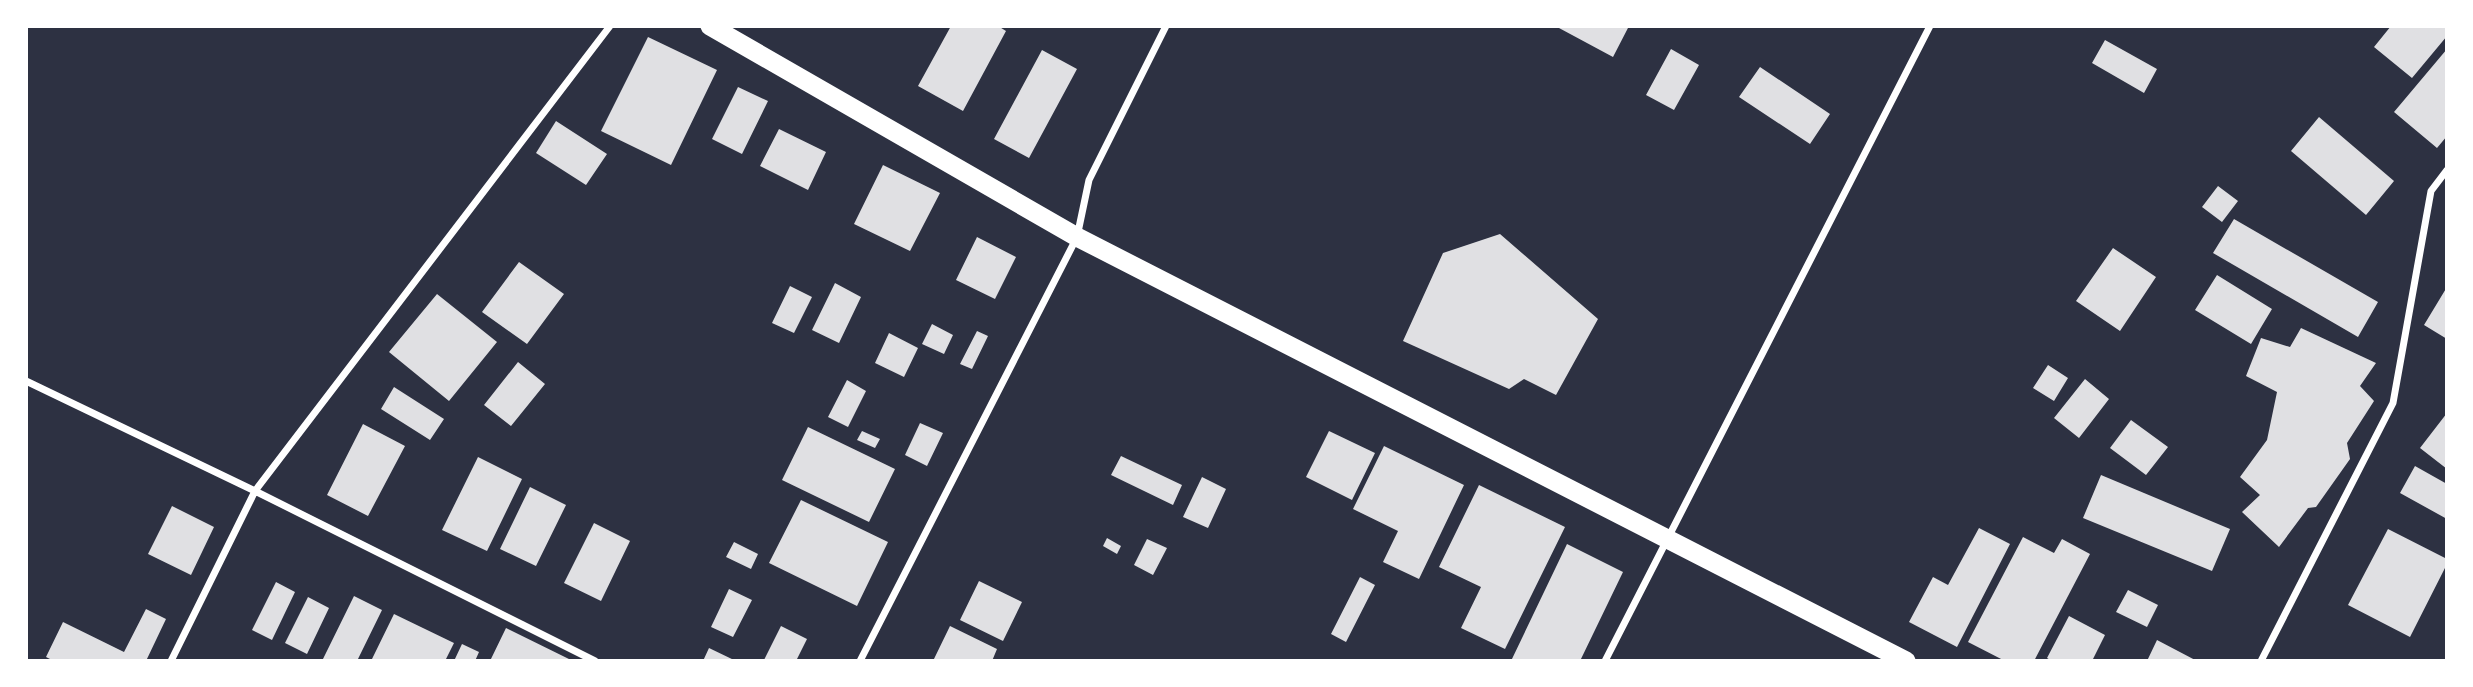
<svg xmlns="http://www.w3.org/2000/svg" width="2473" height="687" viewBox="0 0 2473 687" font-family="Overpass,sans-serif">
<style>
.building{fill:#e0e0e3}
.lines{fill:none;stroke-linecap:round;stroke-linejoin:round}
.minor{stroke:#fff;stroke-width:7}
.trunk{stroke:#fff;stroke-width:19}
</style>
<rect width="100%" height="100%" fill="#2d3142"/>
<!-- building -->
<path class="building" d="M 951,26 L 998,26 L 1006,31 L 963,111 L 918,86 Z
M 1560,26 L 1629,26 L 1613,57 L 1559,28 Z
M 2391,26 L 2447,26 L 2447,36 L 2412,78 L 2374,47 Z
M 648,37 L 717,70 L 671,165 L 601,131 Z
M 2105,40 L 2157,69 L 2144,93 L 2092,63 Z
M 1671,49 L 1699,65 L 1674,110 L 1646,95 Z
M 2447,49 L 2447,136 L 2437,148 L 2394,112 Z
M 1042,50 L 1077,69 L 1029,158 L 994,139 Z
M 1760,67 L 1830,114 L 1810,144 L 1739,97 Z
M 738,87 L 768,101 L 742,154 L 712,139 Z
M 2319,117 L 2394,181 L 2366,215 L 2291,151 Z
M 556,121 L 607,154 L 586,185 L 536,153 Z
M 779,129 L 826,152 L 808,190 L 760,166 Z
M 883,165 L 940,193 L 910,251 L 854,224 Z
M 2218,186 L 2238,201 L 2222,222 L 2202,207 Z
M 2234,219 L 2378,302 L 2358,337 L 2213,253 Z
M 1500,234 L 1598,319 L 1556,395 L 1524,379 L 1509,389 L 1403,341 L 1443,253 Z
M 977,237 L 1016,257 L 995,299 L 956,280 Z
M 2113,248 L 2156,277 L 2120,331 L 2076,301 Z
M 519,262 L 564,294 L 527,344 L 482,312 Z
M 2217,275 L 2272,309 L 2251,344 L 2195,310 Z
M 835,283 L 861,297 L 839,343 L 812,330 Z
M 790,286 L 812,297 L 794,333 L 772,323 Z
M 2447,287 L 2447,339 L 2424,325 Z
M 437,294 L 497,342 L 449,401 L 389,352 Z
M 932,324 L 953,335 L 944,354 L 922,344 Z
M 2301,328 L 2376,363 L 2360,386 L 2374,401 L 2347,443 L 2350,459 L 2316,507 L 2308,508 L 2279,547 L 2242,512 L 2260,495 L 2240,477 L 2267,440 L 2277,392 L 2246,376 L 2261,338 L 2290,347 Z
M 977,331 L 988,336 L 972,369 L 960,364 Z
M 889,333 L 918,348 L 904,377 L 875,363 Z
M 518,362 L 545,384 L 511,426 L 484,405 Z
M 2048,365 L 2068,378 L 2054,401 L 2033,388 Z
M 2085,379 L 2109,399 L 2079,438 L 2054,418 Z
M 847,380 L 866,391 L 848,427 L 828,417 Z
M 394,387 L 444,419 L 430,440 L 381,409 Z
M 2447,413 L 2447,469 L 2420,448 Z
M 2131,420 L 2168,447 L 2146,475 L 2110,448 Z
M 920,423 L 943,433 L 927,466 L 905,455 Z
M 363,424 L 405,446 L 368,516 L 327,495 Z
M 808,427 L 895,469 L 869,522 L 782,480 Z
M 862,431 L 880,439 L 875,448 L 857,440 Z
M 1329,431 L 1375,453 L 1352,500 L 1306,477 Z
M 1384,446 L 1464,485 L 1419,579 L 1383,562 L 1398,531 L 1353,509 Z
M 1121,456 L 1182,485 L 1173,505 L 1111,475 Z
M 478,457 L 522,479 L 487,551 L 442,530 Z
M 2415,466 L 2447,484 L 2447,519 L 2400,493 Z
M 2101,475 L 2230,529 L 2212,571 L 2083,518 Z
M 1202,477 L 1226,489 L 1208,528 L 1183,517 Z
M 1479,485 L 1565,527 L 1505,649 L 1461,628 L 1481,587 L 1439,567 Z
M 530,487 L 566,505 L 536,566 L 500,549 Z
M 801,500 L 888,542 L 857,606 L 769,563 Z
M 172,506 L 214,527 L 191,575 L 148,554 Z
M 594,523 L 630,541 L 601,601 L 564,583 Z
M 1979,528 L 2010,544 L 1957,647 L 1909,622 L 1933,577 L 1948,585 Z
M 2388,529 L 2447,559 L 2447,564 L 2410,637 L 2348,605 Z
M 2023,537 L 2054,553 L 2062,539 L 2090,554 L 2034,661 L 2005,661 L 1968,642 Z
M 1107,538 L 1121,546 L 1117,554 L 1103,546 Z
M 1147,539 L 1167,548 L 1153,575 L 1134,565 Z
M 734,542 L 758,554 L 751,569 L 726,557 Z
M 1567,544 L 1623,572 L 1580,661 L 1511,661 Z
M 1360,577 L 1375,585 L 1346,642 L 1331,634 Z
M 979,581 L 1022,602 L 1003,641 L 960,620 Z
M 276,582 L 295,592 L 272,640 L 252,630 Z
M 729,589 L 752,600 L 733,637 L 711,627 Z
M 2128,590 L 2158,605 L 2147,627 L 2116,612 Z
M 354,596 L 382,610 L 357,661 L 322,661 Z
M 308,597 L 329,608 L 307,654 L 285,643 Z
M 146,609 L 166,619 L 146,661 L 54,661 L 46,657 L 63,622 L 124,652 Z
M 394,614 L 454,643 L 445,661 L 372,659 Z
M 2069,616 L 2105,635 L 2092,661 L 2052,661 L 2047,658 Z
M 781,626 L 807,639 L 796,661 L 764,660 Z
M 950,626 L 997,649 L 992,661 L 933,661 Z
M 506,628 L 573,661 L 490,661 Z
M 2157,640 L 2197,661 L 2147,661 Z
M 462,644 L 479,652 L 475,661 L 454,661 Z
M 709,648 L 736,661 L 703,661 Z"/>
<g class="lines">
<!-- minor -->
<path class="minor" d="M 26,381 L 255,491 L 595,661
M 171,661 L 255,491 L 610,26
M 860,661 L 1077,237 L 1089,180 L 1166,26
M 1605,661 L 1930,26
M 2261,661 L 2393,403 L 2431,191 L 2447,170"/>
<!-- trunk -->
<path class="trunk" d="M 710,26 L 1077,237 L 1906,661"/>
</g>
<!-- border -->
<rect width="2473" height="687" fill="none" stroke="#ffffff" stroke-width="56"/>
</svg>
